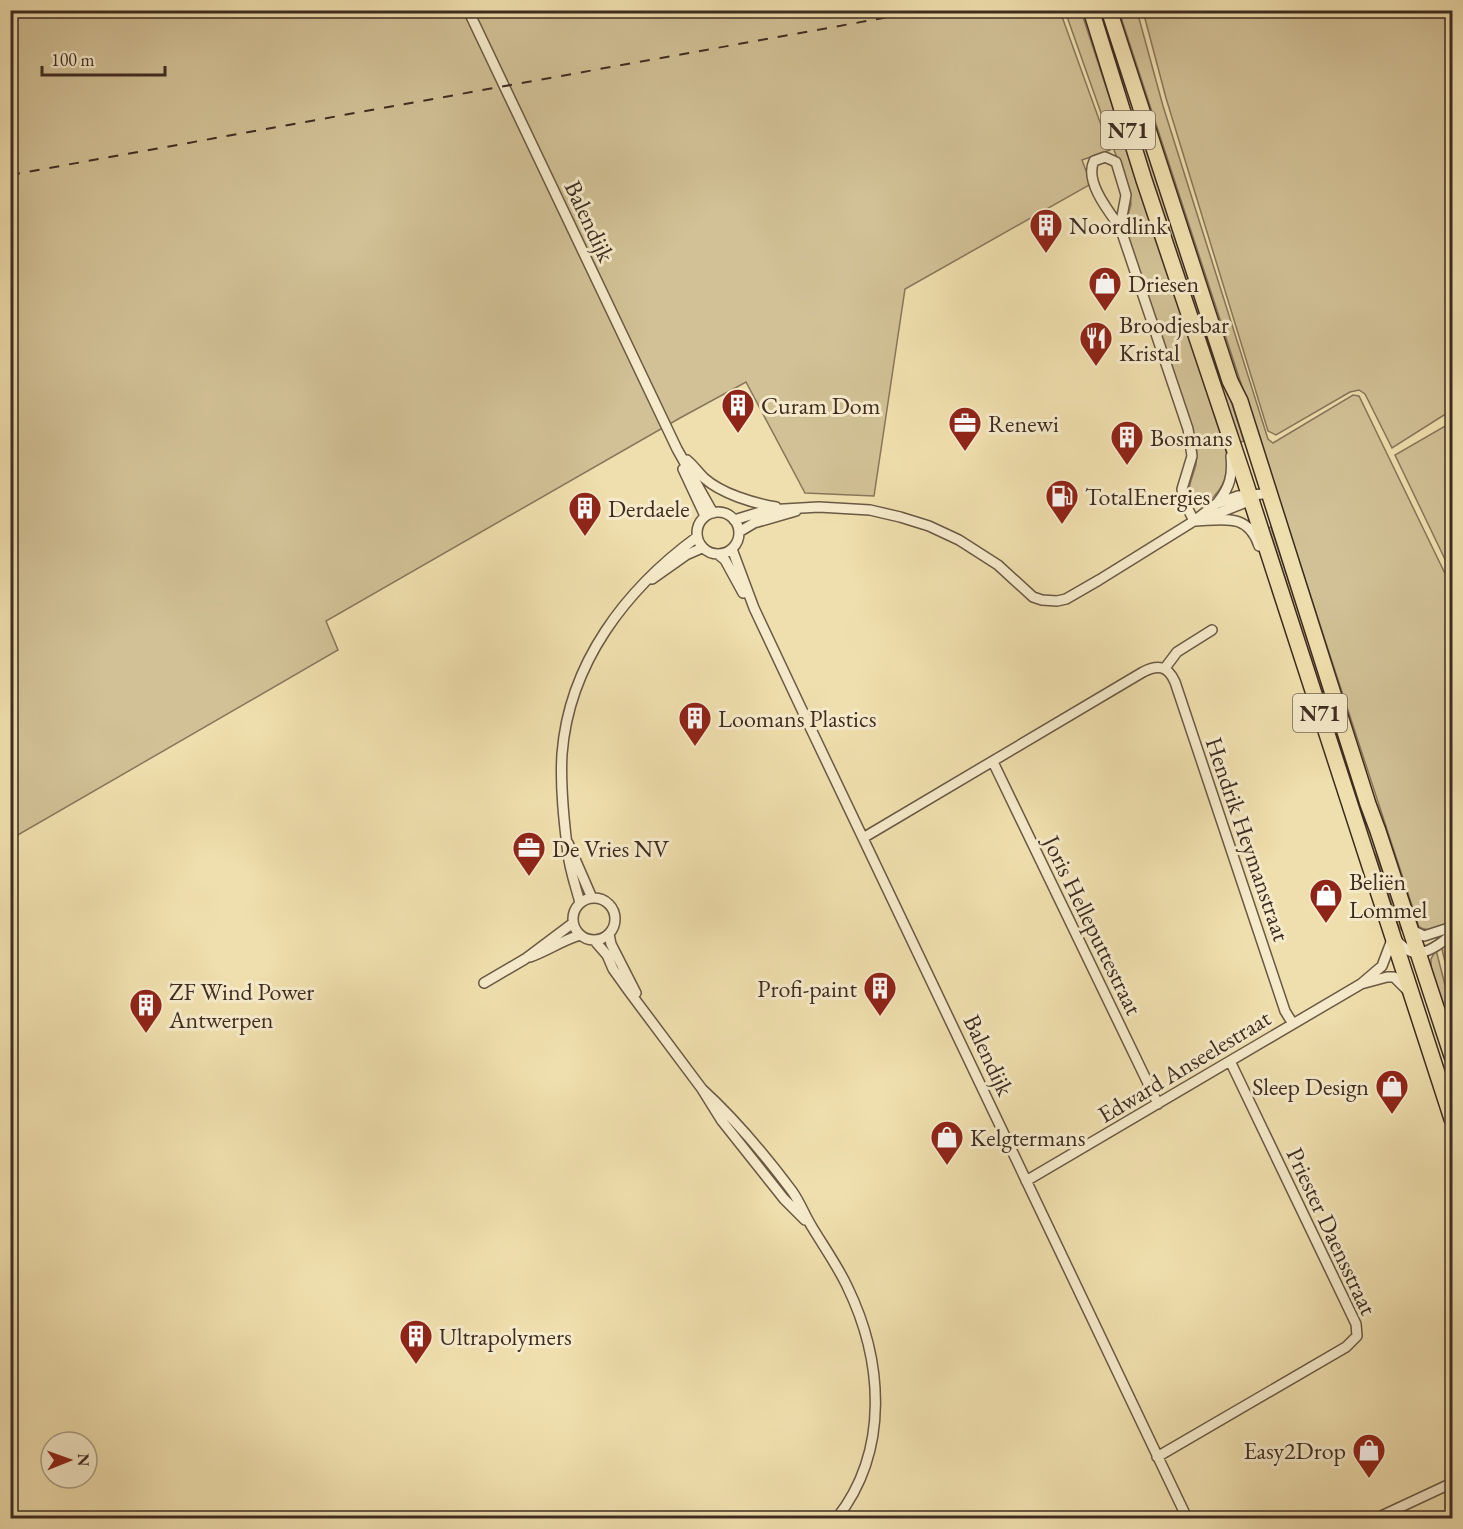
<svg xmlns="http://www.w3.org/2000/svg" width="1463" height="1529" viewBox="0 0 1463 1529" font-family="'EB Garamond',serif">
<style>
.green{fill:#d2c196;stroke:#88765c;stroke-width:1.5}
.lines{fill:none;stroke-linecap:round;stroke-linejoin:round}
.minor-casing{stroke:#6a5944;stroke-width:12}
.trunk-casing{stroke:#3e2c21;stroke-width:18}
.minor{stroke:#f5eaca;stroke-width:9}
.trunk{stroke:#f0dfae;stroke-width:15}
.rail{stroke:#3e2c21;stroke-width:2;stroke-dasharray:10 10;stroke-linecap:butt}
.labels{text-anchor:middle;dominant-baseline:central;stroke-width:6;stroke-linejoin:round;paint-order:stroke}
.shield{fill:#f5eaca;stroke:#756554;stroke-width:1.5}
.shield-label{font-size:22px;font-weight:bold;fill:#3e2c21}
.street-label{font-size:24px;fill:#3e2c21;stroke:#f5eaca}
.poi-label{font-size:24px;fill:#3e2c21;stroke:#f5eaca;text-anchor:start}
</style>
<rect width="100%" height="100%" fill="#f0dfae"/>
<filter id="stains"><feTurbulence type="fractalNoise" baseFrequency=".00333" numOctaves="4"/><feColorMatrix values="0 0 0 0 .2 0 0 0 0 .09 0 0 0 0 .02 0 0 0 .5 -.17"/></filter>
<radialGradient id="worn" r=".72"><stop offset=".6" stop-color="#630" stop-opacity="0"/><stop offset="1" stop-color="#630" stop-opacity=".3"/></radialGradient>
<!-- green -->
<path class="green" d="M 11,11 L 1060,11 L 1110,150 L 1082,160 L 1091,184 L 905,289 L 874,496 L 805,493 L 746,382 L 680,418 L 326,621 L 338,650 L 11,839 Z
M 1065,11 L 1081,11 L 1227,454 C 1229,478 1221,493 1202,507 C 1176,508 1194,476 1196,464 C 1197,455 1197,447 1195,439 L 1125,227 L 1131,204 L 1130,195 Z
M 1096,11 L 1104,11 L 1244,441 L 1237,443 Z
M 1119,11 L 1137,11 L 1163,106 L 1268,439 L 1273,443 L 1353,395 L 1359,396 L 1452,588 L 1452,922 C 1441,927 1431,934 1419,927 Z
M 1143,11 L 1452,11 L 1452,410 L 1392,448 L 1365,394 L 1359,390 L 1350,392 L 1276,435 L 1268,431 L 1166,98 Z
M 1452,422 L 1452,574 L 1395,455 Z
M 1271,527 L 1401,923 L 1402,931 L 1398,925 L 1377,857 L 1369,845 L 1265,529 Z
M 1452,937 L 1452,991 L 1441,945 Z
M 1436,950 L 1452,1012 L 1452,1037 L 1431,970 L 1431,959 Z"/>
<g class="lines">
<defs>
<path id="minor" d="M 468,10 L 677,449 L 713,513
M 1120,227 L 1126,195 L 1116,162 L 1105,157 L 1094,161 C 1084,181 1109,212 1120,227 L 1188,429 L 1192,456 L 1182,489 L 1184,501 L 1194,521
M 687,460 C 693,465 698,472 704,478 C 722,494 753,503 776,507
M 683,469 L 705,516
M 1218,502 C 1230,487 1233,475 1231,456
M697 533a21 21 0 1 1 42 0a21 21 0 1 1-42 0Z
M 1211,516 L 1254,499
M 734,520 L 767,510 L 819,507 L 870,510 L 900,517 L 929,526 L 959,540 L 998,565 L 1033,597 L 1042,600 L 1057,601 L 1066,599 L 1099,580 L 1194,521 L 1216,504 L 1238,496 L 1263,494
M 1194,521 C 1223,520 1248,512 1259,546
M 739,532 L 754,523 L 796,511
M 732,549 L 754,608 L 810,727 L 1187,1518
M 719,555 L 725,560 L 743,593
M 652,579 L 686,555 L 702,548
M 1165,668 L 1177,652 L 1212,630
M 993,762 L 1158,1104
M 863,838 L 1143,672 C 1158,664 1168,666 1175,682 L 1285,1011 L 1293,1024
M 568,843 L 592,898
M573 919a21 21 0 1 1 42 0a21 21 0 1 1-42 0Z
M 580,903 C 576,887 570,871 568,854 C 564,822 560,787 562,754 C 569,663 626,589 697,537
M 1412,930 L 1424,936 L 1452,927
M 609,934 L 611,944 L 636,993
M 594,940 L 607,955 L 613,969 L 628,990 L 702,1089 L 722,1121 L 784,1199 L 805,1220
M 530,957 C 547,951 563,940 580,935
M 484,983 L 525,959 L 573,923
M 1361,984 L 1387,977 L 1394,977 L 1406,989
M 702,1089 C 735,1119 765,1155 792,1191 C 800,1202 805,1216 812,1227 C 824,1247 837,1265 847,1286 C 883,1360 890,1450 837,1518
M 1026,1181 L 1361,984 L 1382,966 L 1393,937 C 1398,942 1405,950 1412,952 C 1425,956 1443,942 1452,934
M 1157,1457 L 1346,1347 L 1357,1336 L 1356,1324 L 1230,1061
M 1377,1518 L 1452,1483"/>
<path id="trunk" d="M 1091,10 L 1144,180 L 1242,472 L 1452,1119
M 1109,10 L 1230,381 L 1240,401 L 1368,804 L 1378,831 L 1452,1056"/>
</defs>
<!-- minor casing -->
<use href="#minor" class="minor-casing"/>
<!-- trunk casing -->
<use href="#trunk" class="trunk-casing"/>
<!-- minor -->
<use href="#minor" class="minor"/>
<!-- trunk -->
<use href="#trunk" class="trunk"/>
<!-- rail -->
<path class="rail" d="M 10,175 L 928,10"/>
</g>
<!-- icons -->
<defs>
<symbol id="building-pin" viewBox="-11 -11 22 30"><path d="M0 17L-7.5 6A9.5 9.5 0 1 1 7.5 6Z" fill="#8f2418" stroke="#f5eaca"/><path d="M-4-6H4V6H1V3H-1V6H-4ZM-2.5-4.3h1.7v1.8h-1.7ZM.8-4.3h1.7v1.8H.8ZM-2.5-1h1.7V.8h-1.7ZM.8-1h1.7V.8H.8Z" fill="#fff"/></symbol>
<symbol id="shop-pin" viewBox="-11 -11 22 30"><path d="M0 17L-7.5 6A9.5 9.5 0 1 1 7.5 6Z" fill="#8f2418" stroke="#f5eaca"/><path d="M-5-2.5h2.3a2.7 3.5 0 0 1 5.4 0H5L5.5 6h-11ZM-1.5-2.5h3a1.5 2.3 0 0 0-3 0Z" fill="#fff"/></symbol>
<symbol id="restaurant-pin" viewBox="-11 -11 22 30"><path d="M0 17L-7.5 6A9.5 9.5 0 1 1 7.5 6Z" fill="#8f2418" stroke="#f5eaca"/><path d="M-5-6h1v4h1v-4h1v4h1v-4h1v5L-1.5 .5V6h-2V.5L-5-1ZM5-6V6H3V1.5H1.5Q1.5-4 5-6Z" fill="#fff"/></symbol>
<symbol id="office-pin" viewBox="-11 -11 22 30"><path d="M0 17L-7.5 6A9.5 9.5 0 1 1 7.5 6Z" fill="#8f2418" stroke="#f5eaca"/><path d="M-6-3h4V-5.5h4V-3h4V5H-6ZM-1-4.5V-3h2v-1.5ZM-6 0V1H6V0Z" fill="#fff"/></symbol>
<symbol id="fuel-pin" viewBox="-11 -11 22 30"><path d="M0 17L-7.5 6A9.5 9.5 0 1 1 7.5 6Z" fill="#8f2418" stroke="#f5eaca"/><path d="M-5.5-6h7V0h2V4h1.3V-2.5L3-4.5l.8-.8L6-3V5H2.5V1h-1V6h-7ZM-4.2-4.7v3.2H.2V-4.7Z" fill="#fff"/></symbol>
</defs>
<g fill-rule="evenodd">
<use href="#building-pin" x="1027" y="206" width="38" height="52"/>
<use href="#shop-pin" x="1086" y="264" width="38" height="52"/>
<use href="#restaurant-pin" x="1077" y="319" width="38" height="52"/>
<use href="#building-pin" x="719" y="386" width="38" height="52"/>
<use href="#office-pin" x="946" y="404" width="38" height="52"/>
<use href="#building-pin" x="1108" y="418" width="38" height="52"/>
<use href="#fuel-pin" x="1043" y="477" width="38" height="52"/>
<use href="#building-pin" x="566" y="489" width="38" height="52"/>
<use href="#building-pin" x="676" y="699" width="38" height="52"/>
<use href="#office-pin" x="510" y="829" width="38" height="52"/>
<use href="#shop-pin" x="1307" y="876" width="38" height="52"/>
<use href="#building-pin" x="861" y="969" width="38" height="52"/>
<use href="#building-pin" x="127" y="986" width="38" height="52"/>
<use href="#shop-pin" x="1373" y="1067" width="38" height="52"/>
<use href="#shop-pin" x="928" y="1118" width="38" height="52"/>
<use href="#building-pin" x="397" y="1317" width="38" height="52"/>
<use href="#shop-pin" x="1350" y="1431" width="38" height="52"/>
</g>
<g class="labels">
<!-- shield labels -->
<g class="shield">
<rect x="1101" y="111" width="54" height="38" rx="4.5"/>
<rect x="1293" y="694" width="54" height="38" rx="4.5"/>
</g>
<g class="shield-label">
<text x="1128" y="130">N71</text>
<text x="1320" y="713">N71</text>
</g>
<!-- street labels -->
<g class="street-label">
<text transform="translate(590 221) rotate(65)">Balendijk</text>
<text transform="translate(1248 839) rotate(71)">Hendrik Heymanstraat</text>
<text transform="translate(1093 925) rotate(64)">Joris Helleputtestraat</text>
<text transform="translate(989 1055) rotate(65)">Balendijk</text>
<text transform="translate(1184 1066) rotate(-31)">Edward Anseelestraat</text>
<text transform="translate(1332 1231) rotate(65)">Priester Daensstraat</text>
</g>
<!-- poi labels -->
<g class="poi-label">
<text x="1069" y="225">Noordlink</text>
<text x="1128" y="283">Driesen</text>
<text x="1119" y="324">Broodjesbar<tspan x="1119" dy="28">Kristal</tspan></text>
<text x="761" y="405">Curam Dom</text>
<text x="988" y="423">Renewi</text>
<text x="1150" y="437">Bosmans</text>
<text x="1085" y="496">TotalEnergies</text>
<text x="608" y="508">Derdaele</text>
<text x="718" y="718">Loomans Plastics</text>
<text x="552" y="848">De Vries NV</text>
<text x="1349" y="881">Beliën<tspan x="1349" dy="28">Lommel</tspan></text>
<text x="857" y="988" text-anchor="end">Profi-paint</text>
<text x="169" y="991">ZF Wind Power<tspan x="169" dy="28">Antwerpen</tspan></text>
<text x="1369" y="1086" text-anchor="end">Sleep Design</text>
<text x="970" y="1137">Kelgtermans</text>
<text x="439" y="1336">Ultrapolymers</text>
<text x="1346" y="1450" text-anchor="end">Easy2Drop</text>
</g>
</g>
<!-- margin -->
<rect width="1463" height="1529" fill="none" stroke="#f0dfae" stroke-width="36"/>
<rect x="12" y="12" width="1439" height="1505" fill="none" stroke="#3e2c21" stroke-width="3"/>
<rect x="18" y="18" width="1427" height="1493" fill="none" stroke="#3e2c21" stroke-width="1.5"/>
<!-- north arrow -->
<g transform="translate(69 1460) rotate(89)"><circle r="28" fill="#f5eaca" stroke="#ac9e86" stroke-width="1.5"/>
<path d="M0-4.5L10 22L0 15L-10 22Z" fill="#8f2418"/>
<text y="-9" font-size="16" font-weight="bold" text-anchor="middle" fill="#3e2c21">N</text>
</g>
<!-- scale -->
<path d="M42 66v9h123v-9" fill="none" stroke="#3e2c21" stroke-width="3"/>
<text x="51" y="66" font-size="18" fill="#3e2c21" stroke="#f5eaca" stroke-width="4.5" paint-order="stroke">100 m</text>
<rect width="100%" height="100%" filter="url(#stains)"/>
<rect width="100%" height="100%" fill="url(#worn)"/>
</svg>
